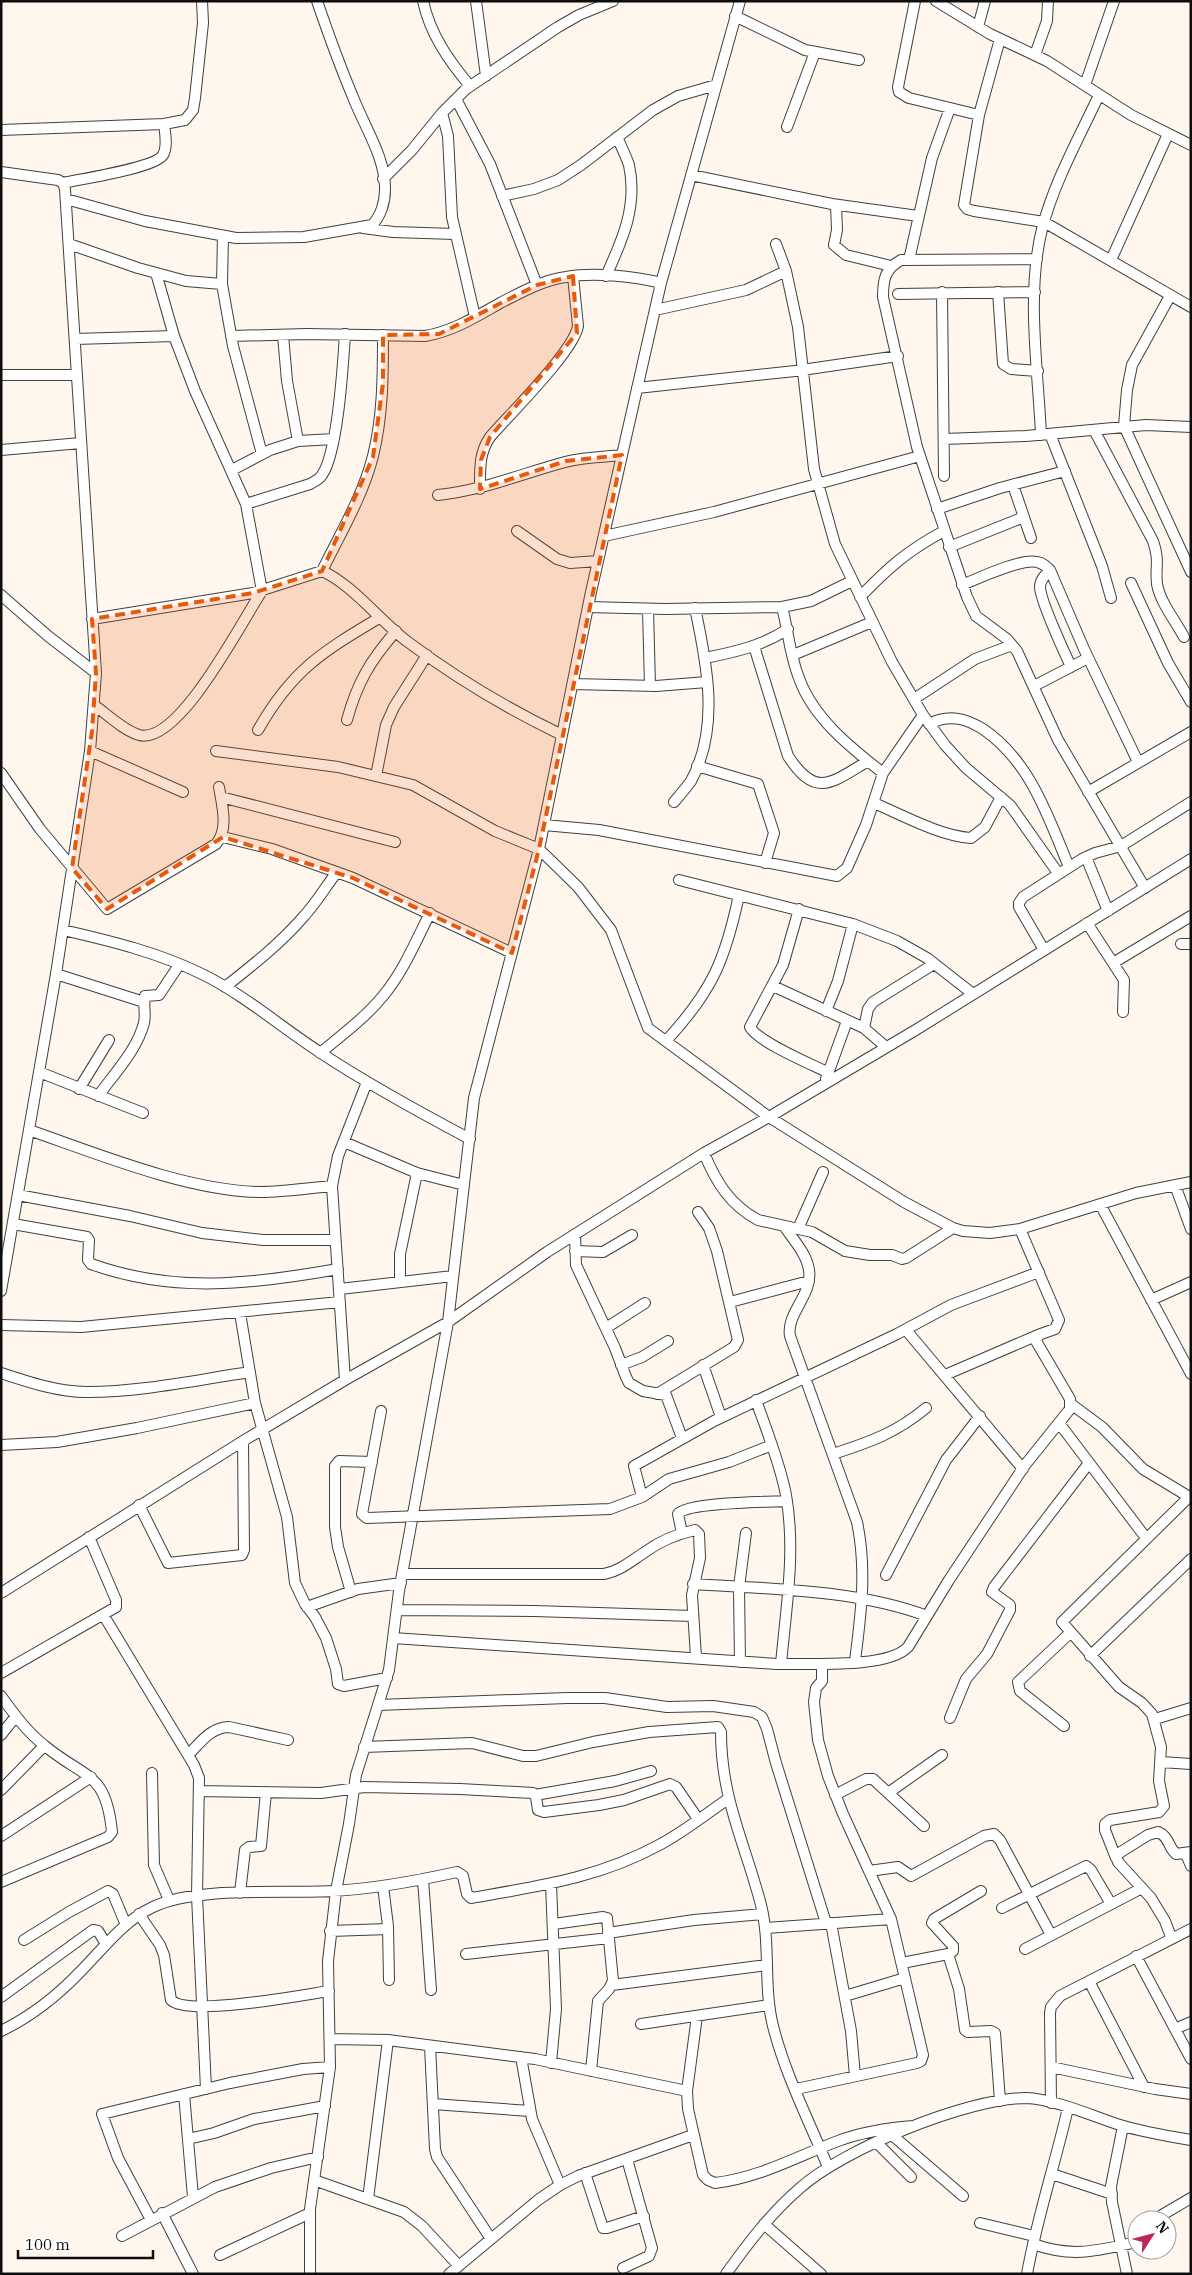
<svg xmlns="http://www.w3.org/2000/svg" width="1192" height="2275" viewBox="0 0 1192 2275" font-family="'IBM Plex Serif',serif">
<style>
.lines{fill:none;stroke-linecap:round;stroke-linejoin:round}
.street-casing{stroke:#404040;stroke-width:12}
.street{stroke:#fff;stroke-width:10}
.marked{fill:#e8590c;fill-opacity:0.2;stroke:#e8590c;stroke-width:4;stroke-dasharray:10 6;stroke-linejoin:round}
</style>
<rect width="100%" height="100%" fill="#fff7ee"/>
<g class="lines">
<defs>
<path id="street" d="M 423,1 C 430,34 449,61 470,86
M 476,1 L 486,76
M 915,1 L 898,87 L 899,92 L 909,98 L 979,115
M 936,1 L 990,34 L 1047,61 L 1131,115 L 1191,145
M 735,16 L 805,50 L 859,60
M 978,27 L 985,1
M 1000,39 L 979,115 L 964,205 L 967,209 L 974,211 L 1044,222 L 1191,307
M 1035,55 L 1047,21 L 1048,1
M 1085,85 L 1114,1
M 456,99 L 490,164 L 537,285
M 442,113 L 448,136 L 452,217 L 475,317
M 787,127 L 815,52
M 1,130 L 164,124 L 185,120 L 193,110 L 195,98 L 203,23 L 202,1
M 1,172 L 58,180 L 63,183 L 65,189 L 96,673 L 90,751 L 56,974 L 1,1291
M 691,175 L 832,204 L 918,216
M 383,179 L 412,150 L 442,113 L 466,89 L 558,27 L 579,15 L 613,1
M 63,183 C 81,179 155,168 163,155 C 168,146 165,133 164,124
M 502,196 L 534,189 L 558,180 L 581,165 L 653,110 L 678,96 L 716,85
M 66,199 L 145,221 L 236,238 L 304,237 L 372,225 C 381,216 385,202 385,190 C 386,160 366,129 355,102 C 341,69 329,36 317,1
M 836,205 L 837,230 L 834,245 L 846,255 L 891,266
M 363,228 L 393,232 L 455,234
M 223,236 L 222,284 L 233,346 L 262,454
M 69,244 L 138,268 L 186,281 L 222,284
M 776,244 L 786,271 L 798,327 L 814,469 L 835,544 L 892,662 L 923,715 L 945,745 L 966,768 L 1010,805 L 1058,873
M 1037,259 L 901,260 C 885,269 883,279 883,297 L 917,447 L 967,597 L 976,616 L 1007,639 L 1017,651 L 1058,740 L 1145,888
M 909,260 L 932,158 L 950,108
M 1111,260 L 1168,134
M 606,276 C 622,241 638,206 629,165 C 626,156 621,146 617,137
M 942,292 L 944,476
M 998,292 L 1003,364 L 1011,369 L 1038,371
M 898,294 L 1035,292
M 1170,296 L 1132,365 L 1127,390 L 1124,426 L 1191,572
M 655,310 L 746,290 L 786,271
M 283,335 L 287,381 L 298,441
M 231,336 L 306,334 L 425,336 C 454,331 477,316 502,302 C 522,292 543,280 566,277 C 593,272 634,276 661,283
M 75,339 L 174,336
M 1,375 L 77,375
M 637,388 L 795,371 L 898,356
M 1094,430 L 1153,541 C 1160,561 1155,567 1157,584 C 1160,602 1175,620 1184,637
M 1050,434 L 1102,566 L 1111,598
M 1041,435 C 1038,368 1026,294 1042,229 C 1054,182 1079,138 1099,95
M 944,439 L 1026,436 L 1146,425 L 1191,427
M 1,450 L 81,443
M 232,470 L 270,450 L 298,441 L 334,439
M 1013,485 L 1031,538
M 480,489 C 480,469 479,453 490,437 C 510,414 574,351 578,326 L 573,276
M 438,495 C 484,490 521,474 565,462 C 583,457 603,457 622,455
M 246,504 L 310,484 C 315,481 319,480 322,475 C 338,452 343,365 345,334
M 937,509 L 1000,488 L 1065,471
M 517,531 L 557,559 L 570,563 L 598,561
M 604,536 L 714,512 L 920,456
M 949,547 L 1024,517
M 1050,570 C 1045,575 1040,580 1040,587 C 1040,601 1064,651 1071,667
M 322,571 C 340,534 363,496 373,456 C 383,416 383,375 383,335
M 1131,583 L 1168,663 L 1191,702
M 962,585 C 979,578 1021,558 1037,562 C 1043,563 1046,566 1050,570 L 1084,649 L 1138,762
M 1,595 L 48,636 L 96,673
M 860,597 C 889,567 907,551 944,531
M 588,607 L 665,609 L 782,607 L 811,601 L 852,581
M 782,607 C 788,630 790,656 799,678 C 813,718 851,748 883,773
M 648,609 L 650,686
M 92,619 L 253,593 L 322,571 C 352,584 381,622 408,642 C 456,678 508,709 562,735
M 754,646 L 788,756 C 816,799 831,783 868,761
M 793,655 L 872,622
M 705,658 C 735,652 762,646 788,629
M 573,684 L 656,686 L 707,682
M 1034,686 L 1088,658
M 914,699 L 975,659 L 1012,645
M 94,705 C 107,714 123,730 139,735 C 179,746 243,619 262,591 L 246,504 L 195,391 L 174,336 L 156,273
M 347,720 C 357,683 370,661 396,631
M 929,724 C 949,714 965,718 983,729 C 1030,761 1048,816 1069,867
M 258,730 C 292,670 322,652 379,618
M 90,751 L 183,792
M 216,751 L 338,767 L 413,785 L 495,831 L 539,849 L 578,887 L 611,930 L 648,1028 L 769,1117 L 904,1202 L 953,1228 L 963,1231 L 990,1233 L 1020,1229 L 1136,1193 L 1191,1182
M 697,766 L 758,784 L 774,833 L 765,863
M 1,773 L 40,829 L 107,909 L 216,844 C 229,829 222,805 219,787
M 376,776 L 386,725 L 394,707 L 427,655
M 1088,792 L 1191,732
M 221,797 L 395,842
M 674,802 C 680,795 686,788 691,781 C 720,728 707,664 695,608
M 874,803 C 902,815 940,836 971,838 L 985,827 L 1001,797
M 544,825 L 599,830 L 837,876 L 847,868 L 866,825 L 883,773 L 923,715
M 223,837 L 272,849 L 353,878 L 512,953
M 1086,857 L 1108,911
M 679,880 L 853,924 L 897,941 L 927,958 L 973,994
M 799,909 L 783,965 L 750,1027 C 758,1042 811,1064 829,1073
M 1087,923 L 1124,980 L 1123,1012
M 63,930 C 111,941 160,953 204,975 C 246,996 282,1028 321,1053 C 369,1085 419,1112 470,1139
M 1181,944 L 1191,944
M 1044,950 L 1019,907 L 1019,903 L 1023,897 L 1082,859 L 1095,853 L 1121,846 L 1191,802
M 1113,963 L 1191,916
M 56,974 L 144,1002
M 773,986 L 864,1028 L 886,1047
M 225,987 C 253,965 281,943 305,915 C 317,902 326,886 337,872
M 826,1011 L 838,981 L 853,924
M 864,1028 L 868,1009 L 873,1002 L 934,964
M 666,1041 C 712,991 725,961 739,895
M 320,1053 C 342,1035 365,1018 383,996 C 403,972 416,941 430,913
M 39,1072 L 143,1113
M 826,1079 L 847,1021
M 79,1089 L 109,1040
M 98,1096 C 114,1074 137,1050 144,1023 C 146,1014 143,1005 145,996 L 159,995 L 179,965
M 29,1130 C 98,1154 188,1191 260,1192 C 284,1192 309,1188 332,1186
M 344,1142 L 417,1173 L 464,1185
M 704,1153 C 716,1182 730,1205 758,1220 L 812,1232 L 845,1251 L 870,1255 L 892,1255 L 902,1259 L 906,1258 L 953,1228
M 1175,1185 L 1191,1229
M 18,1195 L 130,1216 L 202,1233 L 263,1240 L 335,1240
M 1100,1204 L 1191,1374
M 13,1224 L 87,1237 L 89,1240 L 88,1260 L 91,1264 C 174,1294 253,1284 338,1269
M 784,1226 C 792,1238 807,1254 809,1270 C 813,1295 786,1313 790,1336 L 857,1522 C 867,1569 861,1614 855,1661
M 798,1229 L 823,1172
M 575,1234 L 576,1265 L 615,1348 L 626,1377 L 629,1383 L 643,1391 L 666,1395 L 682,1438
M 575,1251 L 603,1252 L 632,1235
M 400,1282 L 400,1254 L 417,1173
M 340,1289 L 453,1276
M 1151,1300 L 1191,1282
M 730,1302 L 809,1281
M 240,1313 L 255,1403 L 287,1517 L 295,1583 L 305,1604 L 315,1617 L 326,1638 L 336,1669 L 338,1684 L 344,1686 L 387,1678
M 1,1325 L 81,1327 L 340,1302
M 606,1328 L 645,1303
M 906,1330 L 1023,1469
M 621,1365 L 642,1357 L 668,1341
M 703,1365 L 721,1417
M 1,1373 C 28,1382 58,1392 87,1392 C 141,1392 196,1380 250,1372
M 945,1375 L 1038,1335
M 345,1380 L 332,1186 L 338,1156 L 367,1082
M 657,1394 L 734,1347 L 738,1340 L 717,1251 L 709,1228 L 698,1212
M 756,1400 C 767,1432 780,1463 786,1495 C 796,1551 786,1608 781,1664
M 1071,1404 L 1102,1427 L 1143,1469 L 1191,1498
M 381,1411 L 362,1514 L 367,1518 L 610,1509 L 642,1497 L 669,1479 L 729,1462 L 772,1445
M 1059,1423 L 1146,1538
M 1,1445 L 57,1442 L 137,1428 L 255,1403
M 833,1454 C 870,1442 896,1433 926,1408
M 642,1497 L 634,1466 L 714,1421 L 897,1334 L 951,1305 L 1039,1272
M 139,1505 L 168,1563 L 242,1555 L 244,1550 L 243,1441
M 682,1533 L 678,1514 C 688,1502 768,1502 787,1501
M 403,1574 L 604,1574 C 620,1571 631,1561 645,1552 C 660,1541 677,1534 695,1530 L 699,1534 L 700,1558 L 692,1595 L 696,1657
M 886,1575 L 946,1460 L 980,1416
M 693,1584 C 769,1589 855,1589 927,1616
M 351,1592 L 338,1547 L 335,1527 L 335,1466 L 339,1461 L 372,1462
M 1,1593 L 243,1441 L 345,1380 L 448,1322 L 547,1252 L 704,1153 L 769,1117 L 914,1031 L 1191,859
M 307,1607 L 358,1589 L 401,1583
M 397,1610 L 534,1611 L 693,1616
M 104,1616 L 194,1765 L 199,1778 L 197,1896 L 206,2089
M 393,1638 L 777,1664 C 807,1663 888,1669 908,1647 L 949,1580 L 1025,1465 L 1070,1409 L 1070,1399 L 1036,1341 L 1038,1335 L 1055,1329 L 1059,1320 L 1020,1229
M 1090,1656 L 1191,1559
M 740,1662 L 739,1587 L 746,1533
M 1,1673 L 116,1607 L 116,1600 L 89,1537
M 1,1696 C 14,1714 27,1732 45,1746 C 85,1779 106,1771 112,1832 L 108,1837 L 1,1882
M 378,1705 L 567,1698 L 605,1698 L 667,1707 L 713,1706 L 754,1712 L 762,1717 L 767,1729 L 776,1763 L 826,1923
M 950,1718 L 966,1679 L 987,1654 L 1010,1610 L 1010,1605 L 992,1592 L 994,1587 L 1089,1463
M 1155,1719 L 1191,1708
M 1064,1726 L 1020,1691 L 1018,1682 L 1070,1633
M 1,1735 L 16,1716
M 364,1747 L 472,1743 L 523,1756 L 536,1756 L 593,1742 L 649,1732 L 718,1727 L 721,1732 C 721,1799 745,1843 761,1905 C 771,1945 763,1986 773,2026 C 785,2074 809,2121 828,2167
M 188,1755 C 200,1743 211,1727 229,1727 L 288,1740
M 1161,1762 L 1191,1764
M 152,1773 L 154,1865 L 169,1900
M 1,1790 L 44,1746
M 199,1791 L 321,1793 L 364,1787 L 460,1789 L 533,1793 L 536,1797 L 538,1810 L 544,1812 L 599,1805 L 624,1800 L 670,1784 L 676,1787 L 698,1819
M 888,1793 L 942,1755
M 535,1795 L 615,1781 L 651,1771
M 835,1795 L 866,1779 L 873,1779 L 924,1826
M 1,1836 L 91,1777
M 1186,1854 L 1191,1866
M 1116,1858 L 1105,1830 L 1105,1824 L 1110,1820 L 1159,1812 L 1164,1806 L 1159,1781 L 1161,1747 L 1152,1714 L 1142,1703 L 1119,1687 L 1062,1622 L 1189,1497
M 869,1871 L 898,1867 L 911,1876 L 984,1836 L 994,1834 L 1000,1840 L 1051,1935
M 423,1879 L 431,1990
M 383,1886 L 388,1926 L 389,1980
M 981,1891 L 934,1919 L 932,1923 L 953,1946 L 953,1951 L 948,1954 L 959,1989 L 965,2030 L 968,2032 L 991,2031 L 995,2033 L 1000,2101
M 240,1893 L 245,1850 L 249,1847 L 261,1846 L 266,1792
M 1002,1908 L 1086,1866 L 1091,1870 L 1111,1904
M 139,1914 L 160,1945 L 164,1955 L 171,2000 C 188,2017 303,1995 329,1991
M 831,1923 L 851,2031 L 855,2076
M 554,1924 L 603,1917 L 607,1918 L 613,1981 L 609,1989 L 598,2001 L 591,2071
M 766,1928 L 891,1919
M 330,1931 L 388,1929
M 608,1933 L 694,1920 L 763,1914
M 1171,1937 L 1165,1921 L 1151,1898 L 1118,1862 L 1116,1855 L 1148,1835 L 1158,1832 C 1169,1836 1168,1847 1176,1854 L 1191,1852
M 24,1940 L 69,1912 L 108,1891 L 113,1894 L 126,1925
M 1025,1949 L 1142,1888
M 466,1954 L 609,1938
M 1136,1956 L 1191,2059
M 902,1963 L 948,1954
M 1089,1981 L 1144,2087
M 612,1985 L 767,1965
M 845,1996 L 905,1978
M 1,1997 L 93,1930 L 98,1931 L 106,1944
M 641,2024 L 769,2005
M 1175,2029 L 1191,2022
M 1,2031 C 30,2017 57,1996 80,1972 C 103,1949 123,1921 153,1907 C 196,1886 283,1894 333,1891 C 375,1889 416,1881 457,1872 L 463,1876 L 467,1894 L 471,1898 C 540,1886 599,1878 661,1844 C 685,1831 706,1814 728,1799
M 330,2039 L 388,2040 L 535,2059 L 687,2091 L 688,2109 L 703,2175 L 708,2180 L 715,2183 C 759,2178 798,2156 838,2141 C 862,2132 888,2128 913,2126
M 430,2046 L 435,2149 L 437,2157 L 491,2239
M 521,2057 L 532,2119 L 560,2185
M 551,2063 L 556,2009 L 551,1884
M 1051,2067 L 1155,2089 L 1191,2094
M 796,2089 L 917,2063 L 921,2061 L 923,2055 L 891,1919 L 843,1814 L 828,1776 L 818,1740 L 814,1702 L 816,1688 L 822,1681 L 822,1664
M 687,2091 L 697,2016
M 184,2094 L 193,2197
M 1051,2103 L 1050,2013 L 1051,2007 L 1060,1996 L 1191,1929
M 433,2104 L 530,2111
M 1123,2126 L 1111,2186 L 1112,2202 L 1127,2274
M 892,2135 L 963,2196
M 188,2139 L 214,2133 L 254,2119 L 325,2106
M 876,2142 L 911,2177
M 585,2173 L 603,2228 L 607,2228 L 644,2216
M 1052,2174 L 1112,2194
M 314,2180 L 404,2212 L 422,2226 L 459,2266
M 368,2199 L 388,2040
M 162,2213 L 193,2274
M 151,2220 L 118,2158 L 102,2114 L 230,2083 L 303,2069 L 330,2067
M 1159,2220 L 1162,2215 L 1191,2198
M 980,2223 L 1034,2236
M 764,2224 L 821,2274
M 122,2236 L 215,2187 L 271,2168 L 318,2157
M 1033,2244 C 1073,2258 1096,2251 1137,2242
M 220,2255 L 310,2213
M 623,2268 L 649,2256 L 652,2248 L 627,2159
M 310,2274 L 310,2209 L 330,2067 L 328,1961 L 336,1891 L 349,1824 L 356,1775 L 389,1670 L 399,1591 L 448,1322 L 474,1098 L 539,849 L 591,592 L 661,283 L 740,1
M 449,2274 L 538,2200 L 560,2185 L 578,2176 L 693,2135
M 726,2274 C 748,2243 771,2213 800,2188 C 844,2149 967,2098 1026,2098 C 1055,2099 1092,2116 1120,2125 C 1143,2132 1167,2136 1191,2140
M 1027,2274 C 1037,2218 1055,2164 1068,2108"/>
</defs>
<!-- street casing -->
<use href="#street" class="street-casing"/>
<!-- street -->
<use href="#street" class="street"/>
</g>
<!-- marked area -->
<path class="marked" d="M 573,276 L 577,333 L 490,437 L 481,460 L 480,489 L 566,461 L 622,455 L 539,849 L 512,953 L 353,878 L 223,837 L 107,909 L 72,868 L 92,731 L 96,673 L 92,619 L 253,593 L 322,571 L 373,457 L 383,383 L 383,335 L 439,334 L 537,285 Z"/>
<!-- border -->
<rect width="1192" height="2275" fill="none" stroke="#0d0d0d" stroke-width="5"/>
<!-- north arrow -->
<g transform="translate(1152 2235) rotate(54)"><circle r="24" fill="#ffffff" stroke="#9e9e9e"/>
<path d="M0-4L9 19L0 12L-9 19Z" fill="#bb2757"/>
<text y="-8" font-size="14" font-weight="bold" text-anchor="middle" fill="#0d0d0d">N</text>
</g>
<!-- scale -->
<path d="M18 2250v8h135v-8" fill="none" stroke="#0d0d0d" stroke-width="2.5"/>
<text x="25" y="2250" font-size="15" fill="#0d0d0d" stroke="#ffffff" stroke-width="4" paint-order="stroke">100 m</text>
</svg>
